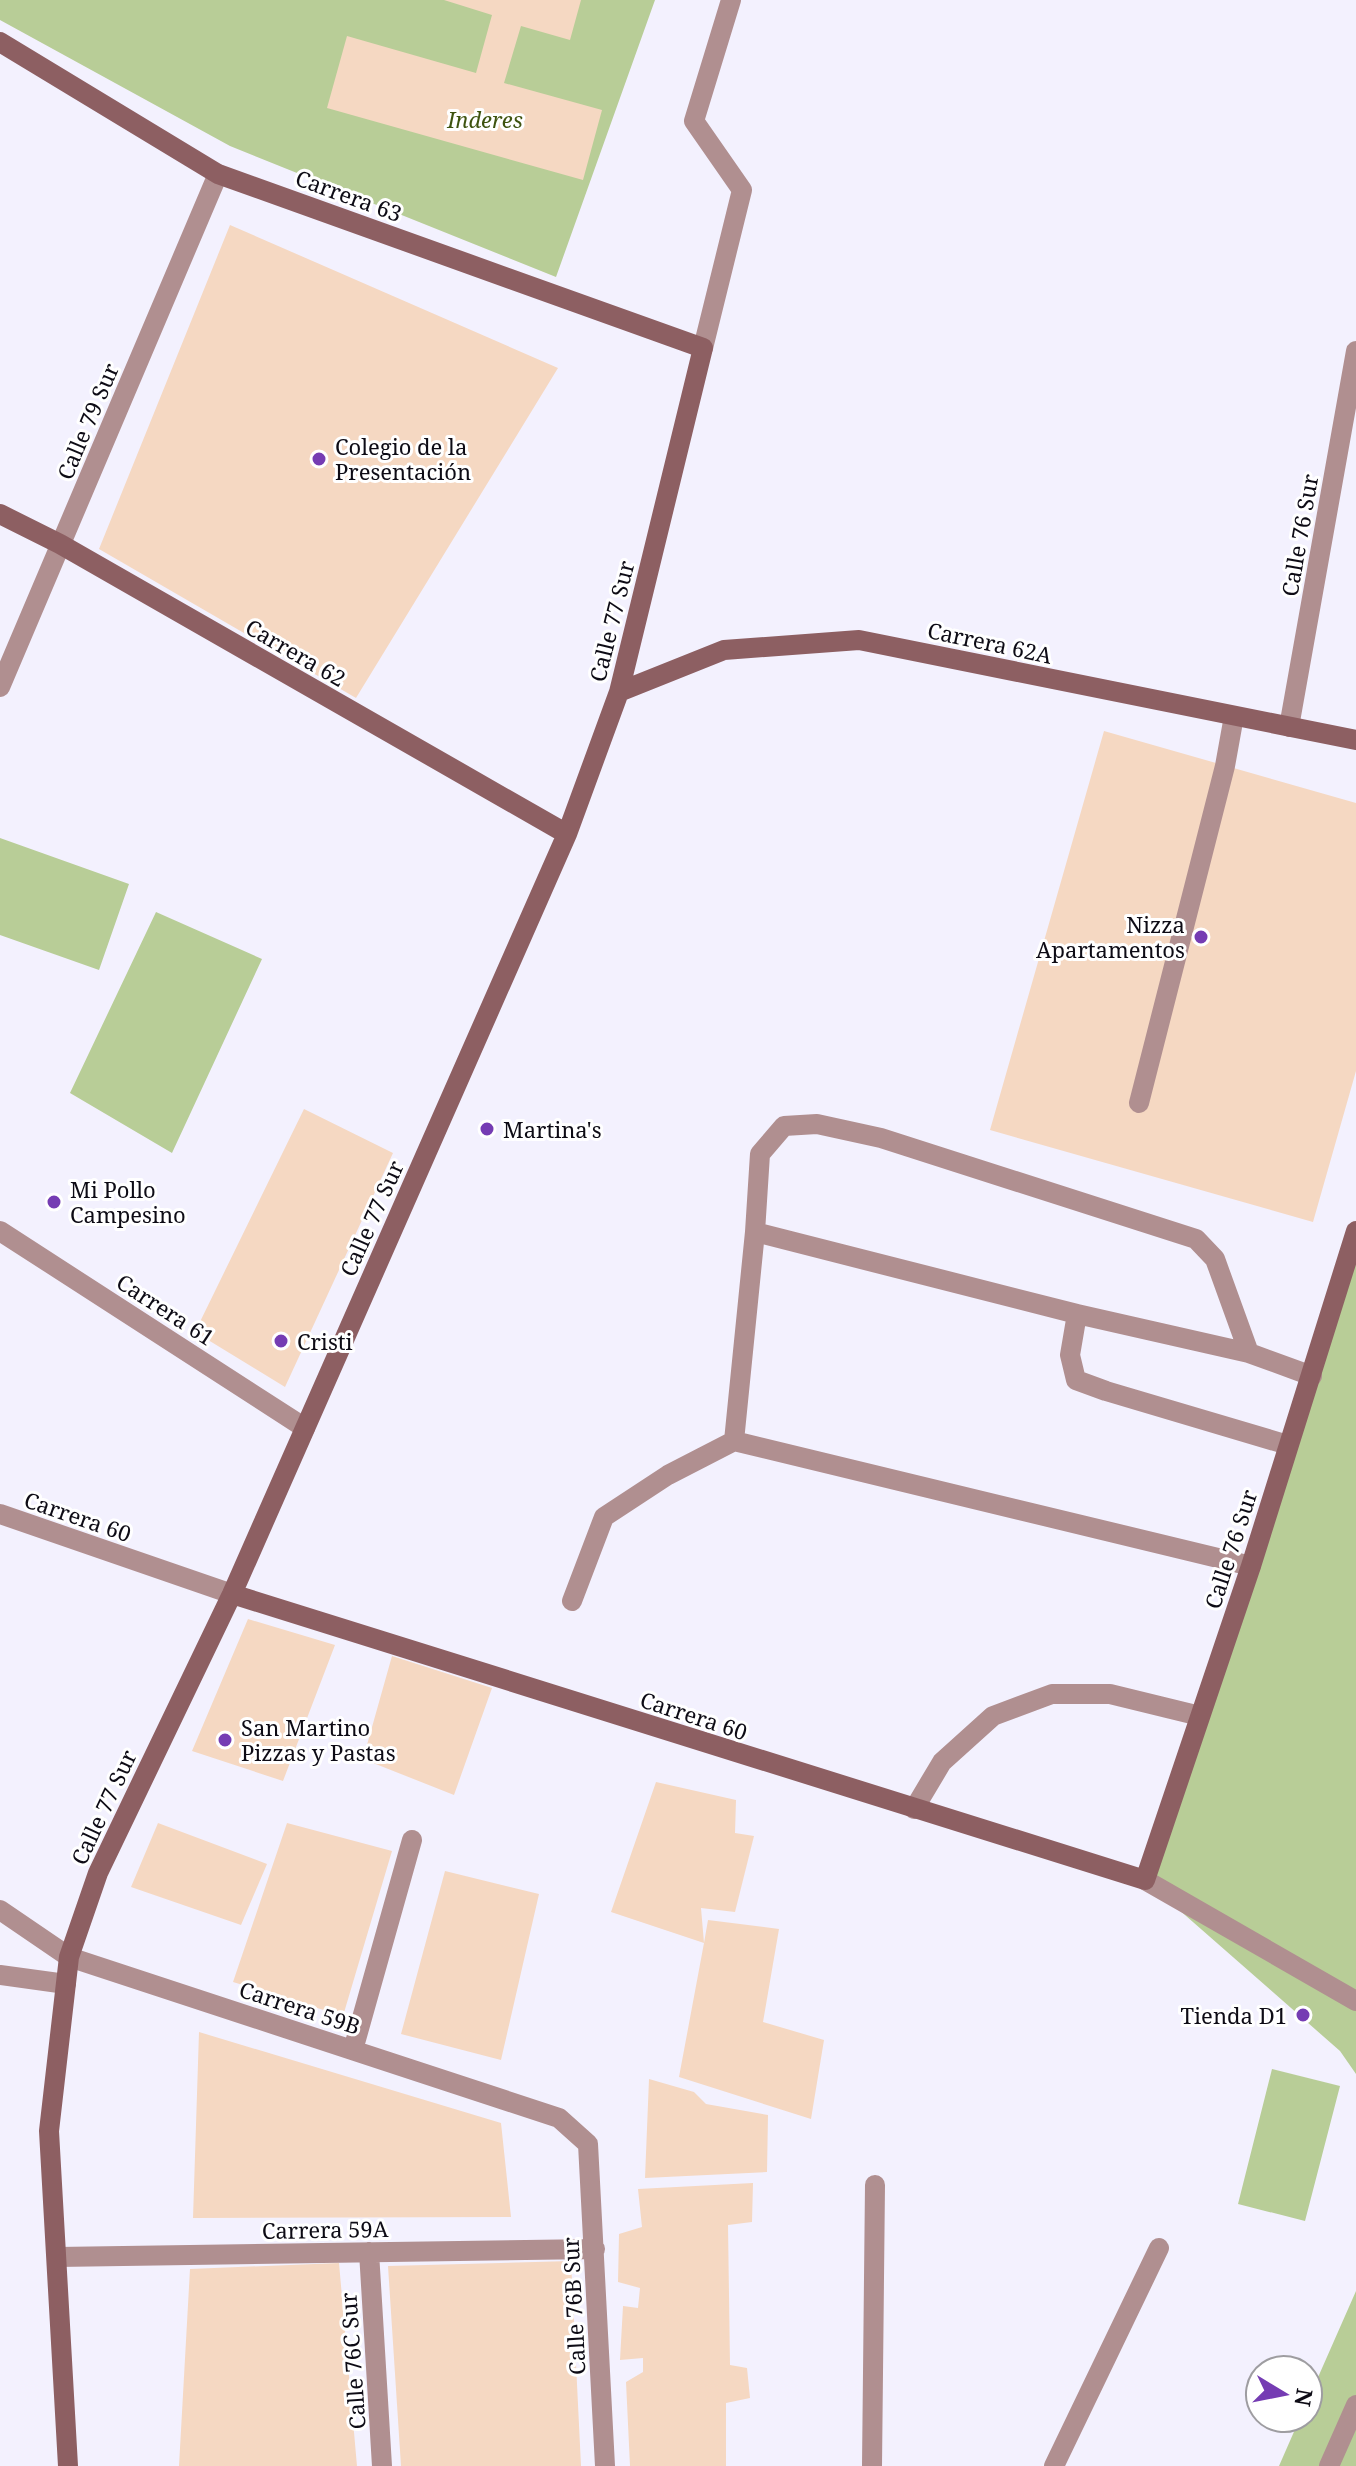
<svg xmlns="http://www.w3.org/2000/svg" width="1356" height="2466" viewBox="0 0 1356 2466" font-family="'Noto Serif',serif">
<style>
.green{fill:#b8cd97}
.building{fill:#f5d8c2}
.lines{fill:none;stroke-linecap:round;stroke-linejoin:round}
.lane{stroke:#b08f90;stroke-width:20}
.street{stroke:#b08f90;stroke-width:20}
.secondary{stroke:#8d5f62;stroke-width:20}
.poi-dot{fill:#753cb3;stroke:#fff;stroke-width:3}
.labels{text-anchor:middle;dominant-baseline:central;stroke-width:6;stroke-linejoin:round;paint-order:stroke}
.park-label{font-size:22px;font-style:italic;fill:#3e530f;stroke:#fff}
.street-label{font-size:22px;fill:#0d0b15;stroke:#fff}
.poi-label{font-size:22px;fill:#0d0b15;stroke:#fff;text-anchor:start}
</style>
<rect width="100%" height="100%" fill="#f3f1fe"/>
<!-- green -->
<path class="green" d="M 0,0 L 655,0 L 556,277 L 230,146 L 0,20 Z
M 0,838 L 129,884 L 99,970 L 0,935 Z
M 156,912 L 262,959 L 172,1153 L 70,1093 Z
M 1356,1232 L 1356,2074 L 1340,2051 L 1145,1880 Z
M 1272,2069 L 1340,2086 L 1305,2221 L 1238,2204 Z
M 1356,2291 L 1356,2466 L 1279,2466 L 1300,2418 L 1308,2418 L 1308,2400 Z"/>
<!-- building -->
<path class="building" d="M 444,0 L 581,0 L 570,40 L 521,26 L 504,83 L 602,110 L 583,180 L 327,108 L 347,36 L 476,73 L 492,15 Z
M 230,225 L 558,368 L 356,698 L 99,549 Z
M 1104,731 L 1356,803 L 1356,1071 L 1313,1222 L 990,1130 Z
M 304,1109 L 393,1153 L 285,1387 L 195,1332 Z
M 248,1619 L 335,1645 L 283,1781 L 192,1751 Z
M 392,1656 L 492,1688 L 454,1795 L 363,1759 Z
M 656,1782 L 736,1800 L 735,1833 L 754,1836 L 735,1912 L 701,1908 L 704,1943 L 708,1920 L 779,1929 L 763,2022 L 824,2040 L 811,2119 L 679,2077 L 704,1943 L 611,1912 Z
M 158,1823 L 267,1864 L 241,1925 L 131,1887 Z
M 287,1823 L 392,1851 L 343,2016 L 233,1982 Z
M 445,1871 L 539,1894 L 501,2060 L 401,2034 Z
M 199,2032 L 501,2123 L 511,2217 L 193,2218 Z
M 649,2079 L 694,2092 L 706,2104 L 768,2115 L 767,2172 L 645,2178 Z
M 753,2183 L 752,2222 L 728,2225 L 730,2365 L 747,2368 L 750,2398 L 726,2403 L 726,2466 L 630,2466 L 626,2382 L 643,2372 L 643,2358 L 620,2360 L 623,2306 L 638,2308 L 640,2288 L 618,2282 L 619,2234 L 642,2227 L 638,2189 Z
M 571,2261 L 581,2466 L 401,2466 L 388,2266 Z
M 339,2263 L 357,2466 L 179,2466 L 190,2269 Z"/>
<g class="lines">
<!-- lane -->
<path class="lane" d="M 755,1232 L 760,1154 L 784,1126 L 817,1124 L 881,1138 L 1196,1239 L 1215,1259 L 1249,1353
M 734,1441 L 755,1232 L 1077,1314
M 1288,1445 L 1106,1391 L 1076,1380 L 1070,1355 L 1077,1314 L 1249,1353 L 1312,1376
M 572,1601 L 604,1517 L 668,1475 L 734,1441 L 1251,1566
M 914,1809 L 942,1762 L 993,1716 L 1052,1694 L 1110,1694 L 1200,1716
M 0,1975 L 66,1984"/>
<!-- street -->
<path class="street" d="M 703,348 L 742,190 L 694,121 L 731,0
M 0,687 L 218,174
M 1289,727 L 1356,351
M 1139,1103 L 1225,766 L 1234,716
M 0,1231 L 305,1428
M 0,1514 L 232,1594
M 1145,1880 L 1356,2001
M 0,1910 L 69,1957 L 559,2118 L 588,2144 L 605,2466
M 353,2050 L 412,1840
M 369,2252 L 382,2466
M 57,2257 L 595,2249
M 872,2466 L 875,2185
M 1054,2466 L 1159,2248
M 1329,2466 L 1356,2405"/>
<!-- secondary -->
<path class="secondary" d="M 0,42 L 218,174 L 703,348 L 619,692 L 567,834 L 232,1594 L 98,1873 L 69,1957 L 49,2131 L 68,2466
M 0,514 L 60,544 L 567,834
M 619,692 L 724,650 L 859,640 L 1356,740
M 232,1594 L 1145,1880 L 1251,1566 L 1356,1231"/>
</g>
<!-- markers -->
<g class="poi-dot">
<circle cx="319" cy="459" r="8"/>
<circle cx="1201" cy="937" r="8"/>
<circle cx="487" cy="1129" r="8"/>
<circle cx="54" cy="1202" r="8"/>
<circle cx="281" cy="1341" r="8"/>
<circle cx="225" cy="1740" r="8"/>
<circle cx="1303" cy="2015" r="8"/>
</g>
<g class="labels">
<!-- park labels -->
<g class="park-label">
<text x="485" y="119">Inderes</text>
</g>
<!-- street labels -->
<g class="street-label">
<text transform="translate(349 195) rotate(20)">Carrera 63</text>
<text transform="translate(87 421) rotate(-67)">Calle 79 Sur</text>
<text transform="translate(1299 535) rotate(-80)">Calle 76 Sur</text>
<text transform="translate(611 621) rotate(-76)">Calle 77 Sur</text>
<text transform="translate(990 642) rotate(12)">Carrera 62A</text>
<text transform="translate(296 652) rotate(30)">Carrera 62</text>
<text transform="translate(371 1218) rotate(-66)">Calle 77 Sur</text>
<text transform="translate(166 1309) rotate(33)">Carrera 61</text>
<text transform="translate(78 1516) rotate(19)">Carrera 60</text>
<text transform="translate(1230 1549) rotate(-72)">Calle 76 Sur</text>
<text transform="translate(694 1715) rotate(18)">Carrera 60</text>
<text transform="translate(103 1807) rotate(-65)">Calle 77 Sur</text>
<text transform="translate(300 2007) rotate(18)">Carrera 59B</text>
<text transform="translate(325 2229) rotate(-1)">Carrera 59A</text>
<text transform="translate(573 2306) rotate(-93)">Calle 76B Sur</text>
<text transform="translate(352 2361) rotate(-94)">Calle 76C Sur</text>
</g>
<!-- poi labels -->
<g class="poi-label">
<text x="335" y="446">Colegio de la<tspan x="335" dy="25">Presentación</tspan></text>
<text x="1185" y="924" text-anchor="end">Nizza<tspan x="1185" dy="25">Apartamentos</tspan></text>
<text x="503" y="1129">Martina's</text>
<text x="70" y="1189">Mi Pollo<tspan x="70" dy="25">Campesino</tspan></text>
<text x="297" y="1341">Cristi</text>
<text x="241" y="1727">San Martino<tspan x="241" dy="25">Pizzas y Pastas</tspan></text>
<text x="1287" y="2015" text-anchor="end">Tienda D1</text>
</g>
</g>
<!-- north arrow -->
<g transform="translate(1284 2394) rotate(100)"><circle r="38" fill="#ffffff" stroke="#9e9da1" stroke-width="2"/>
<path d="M0-6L14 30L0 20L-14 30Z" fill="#753cb3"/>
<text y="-12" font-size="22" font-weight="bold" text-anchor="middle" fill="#0d0b15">N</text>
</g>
</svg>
